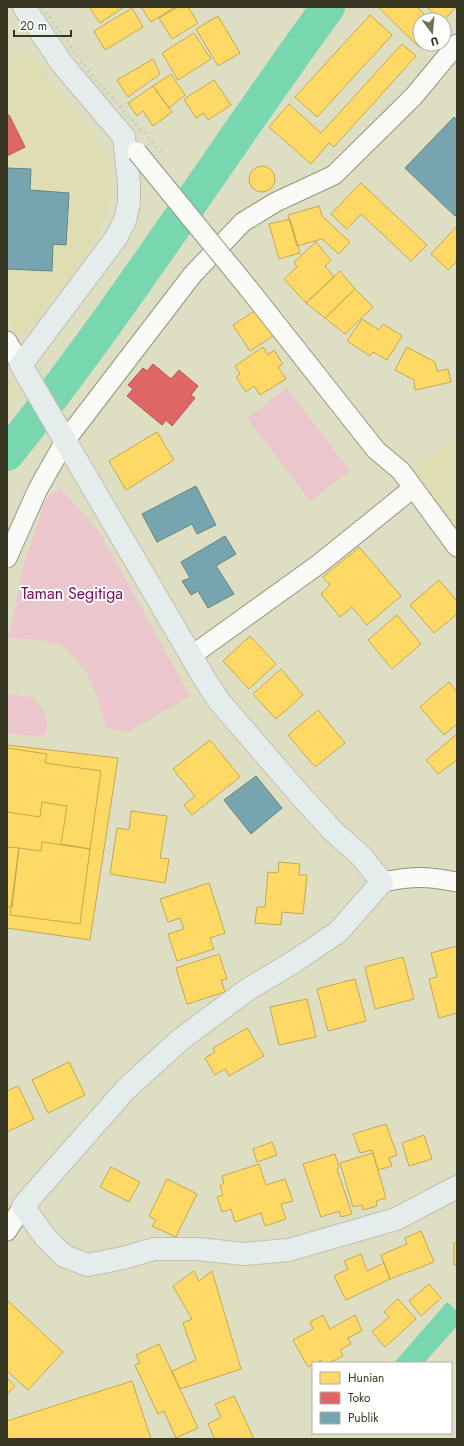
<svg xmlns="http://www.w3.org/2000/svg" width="464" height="1446" viewBox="0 0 464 1446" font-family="Jost,sans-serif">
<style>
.built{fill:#dfdeb2}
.green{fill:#ebc7cd}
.water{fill:#78d7af}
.homes{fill:#ffd966;stroke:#c3a852}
.shops{fill:#e06666;stroke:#ad5852}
.public{fill:#76a5af;stroke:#638485}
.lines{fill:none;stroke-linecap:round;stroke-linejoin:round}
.river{stroke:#78d7af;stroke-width:34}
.minor-casing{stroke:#959580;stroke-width:21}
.major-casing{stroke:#c0c0b2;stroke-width:24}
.minor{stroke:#fafaf6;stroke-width:19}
.major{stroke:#e5ecec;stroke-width:22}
.rail{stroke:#cbcac3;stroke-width:3;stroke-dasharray:2 4;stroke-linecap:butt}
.minor-bridge-casing{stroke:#959580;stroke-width:21;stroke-linecap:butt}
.minor-bridge{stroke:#fafaf6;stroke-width:19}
.labels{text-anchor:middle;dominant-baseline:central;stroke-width:4;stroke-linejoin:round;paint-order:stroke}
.park-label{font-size:16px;fill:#7b0856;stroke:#fff}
</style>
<rect width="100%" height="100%" fill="#dedec3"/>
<!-- built -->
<path class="built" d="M 27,50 L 113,162 L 111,196 L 105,220 L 84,258 L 20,339 L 7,317 L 7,62 Z
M 7,373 L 20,395 L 7,413 Z
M 457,435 L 457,531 L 411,473 Z"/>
<!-- green -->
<path class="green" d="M 287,388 L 350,471 L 310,501 L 247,418 Z
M 60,488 L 99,531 L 190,696 L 129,732 L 106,728 L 99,703 L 87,673 L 64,646 L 39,640 L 8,638 L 24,564 L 43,506 L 49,495 Z
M 13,694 L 34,698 C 44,710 54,723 42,737 L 7,733 L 7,696 Z"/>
<!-- water -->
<path class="water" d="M 447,1302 L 457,1311 L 457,1326 L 424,1363 L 394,1363 Z"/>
<!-- homes -->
<path class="homes" d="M 89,7 L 124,7 L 100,23 Z
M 141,7 L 175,7 L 151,22 Z
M 178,7 L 188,7 L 198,23 L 172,39 L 159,18 Z
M 378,7 L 417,7 L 430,20 L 420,20 L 420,44 L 422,44 L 419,47 Z
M 427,7 L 456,7 L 444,20 L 441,20 Z
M 132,8 L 143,27 L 105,50 L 94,31 Z
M 370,15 L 392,35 L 317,117 L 295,97 Z
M 218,16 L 240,53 L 218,66 L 196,29 Z
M 194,33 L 211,59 L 178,80 L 162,53 Z
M 402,44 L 416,56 L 334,147 L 329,143 L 311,164 L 269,127 L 289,104 L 321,133 Z
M 153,59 L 160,74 L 128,97 L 117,80 Z
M 171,74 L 185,95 L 169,108 L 153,86 Z
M 214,80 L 231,105 L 208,120 L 204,113 L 196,118 L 184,99 Z
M 153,86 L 172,112 L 153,126 L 143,111 L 137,116 L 128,103 Z
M249 179a13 13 0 1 1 26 0a13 13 0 1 1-26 0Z
M 361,183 L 427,245 L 411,261 L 361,214 L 347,229 L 331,214 Z
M 319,206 L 322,216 L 350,242 L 339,254 L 322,239 L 297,246 L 288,215 Z
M 290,219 L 300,253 L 279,259 L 269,224 Z
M 457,226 L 457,261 L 448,270 L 431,254 Z
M 316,242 L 331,260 L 325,266 L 334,277 L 306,303 L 284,279 L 297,267 L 294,262 Z
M 340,271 L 355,289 L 325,318 L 306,303 Z
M 355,289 L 373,307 L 345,334 L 325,318 Z
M 256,310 L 273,336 L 250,351 L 233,325 Z
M 362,319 L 379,330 L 383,324 L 402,336 L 387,360 L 373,352 L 370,356 L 347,341 Z
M 263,347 L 268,355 L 274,350 L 283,364 L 278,367 L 286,379 L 260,395 L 254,386 L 246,392 L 236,377 L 240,374 L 235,366 Z
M 407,347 L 435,362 L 437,371 L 448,369 L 451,382 L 415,390 L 414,380 L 395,370 Z
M 157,432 L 174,460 L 126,490 L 109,461 Z
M 359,547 L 401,596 L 367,625 L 352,607 L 340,617 L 321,594 L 330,585 L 323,577 Z
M 439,580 L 457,601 L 457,614 L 434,633 L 410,605 Z
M 397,615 L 421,644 L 392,669 L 368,640 Z
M 250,636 L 276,664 L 249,689 L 223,661 Z
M 281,669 L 303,695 L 276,719 L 253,694 Z
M 449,682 L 457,692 L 457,724 L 444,735 L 420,707 Z
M 318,710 L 345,743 L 315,767 L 288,735 Z
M 457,734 L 457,760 L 438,774 L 426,760 Z
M 210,740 L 240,777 L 192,815 L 184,805 L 195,796 L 173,769 Z
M 7,745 L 118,758 L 90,940 L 7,928 Z
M 7,748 L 47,754 L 45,763 L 101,771 L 90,849 L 61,844 L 67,806 L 42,802 L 40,817 L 7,812 Z
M 131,811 L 167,816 L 160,858 L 169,859 L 165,883 L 110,874 L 117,828 L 129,830 Z
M 42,842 L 90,849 L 80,924 L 10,915 L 19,848 L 41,851 Z
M 7,847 L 19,848 L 12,907 L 7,907 Z
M 279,862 L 300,864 L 299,875 L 307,875 L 303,914 L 282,912 L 281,925 L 255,923 L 257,907 L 265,907 L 268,872 L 278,873 Z
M 209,883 L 225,933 L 210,938 L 214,949 L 177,961 L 168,934 L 184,929 L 180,918 L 168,922 L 160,899 Z
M 457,946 L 457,1013 L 439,1018 L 429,979 L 437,977 L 431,953 Z
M 219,954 L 227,979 L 221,980 L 225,992 L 187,1004 L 176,968 Z
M 403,957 L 414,999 L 375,1009 L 365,967 Z
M 355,979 L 366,1021 L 328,1031 L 317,989 Z
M 307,999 L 316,1037 L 279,1045 L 270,1007 Z
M 247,1028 L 264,1056 L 229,1076 L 225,1069 L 215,1075 L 205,1058 L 215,1052 L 213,1048 Z
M 69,1062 L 85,1095 L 48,1113 L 32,1080 Z
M 18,1086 L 34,1119 L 7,1132 L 7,1091 Z
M 386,1124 L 397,1155 L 389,1158 L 392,1166 L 378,1170 L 372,1150 L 360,1153 L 353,1134 Z
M 424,1135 L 432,1159 L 409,1166 L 402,1143 Z
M 272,1142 L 277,1155 L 257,1162 L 253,1149 Z
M 373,1153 L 386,1198 L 376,1201 L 377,1206 L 363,1210 L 362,1205 L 353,1207 L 340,1163 Z
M 335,1154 L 339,1168 L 337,1169 L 352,1214 L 341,1217 L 339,1211 L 321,1217 L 303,1164 Z
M 259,1164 L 266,1185 L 285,1179 L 293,1201 L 281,1204 L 286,1219 L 265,1226 L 261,1213 L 235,1222 L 231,1209 L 222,1212 L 217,1197 L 223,1195 L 220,1185 L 224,1183 L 222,1176 Z
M 111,1167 L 140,1182 L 129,1202 L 100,1187 Z
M 167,1179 L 197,1194 L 176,1237 L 152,1226 L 156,1220 L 149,1216 Z
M 421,1231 L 434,1262 L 390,1279 L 381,1255 L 407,1244 L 405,1238 Z
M 454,1243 L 457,1243 L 457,1265 L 454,1265 Z
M 361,1254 L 367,1271 L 384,1263 L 390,1279 L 346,1300 L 334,1276 L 348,1269 L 344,1261 Z
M 194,1271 L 199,1281 L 212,1271 L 241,1369 L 180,1389 L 172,1371 L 196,1360 L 183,1323 L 192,1319 L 173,1286 Z
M 429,1284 L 441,1298 L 421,1316 L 409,1301 Z
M 398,1299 L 416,1319 L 385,1347 L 372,1332 L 389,1317 L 384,1312 Z
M 7,1300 L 63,1352 L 28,1390 L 7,1371 Z
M 323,1315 L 330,1329 L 355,1315 L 362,1331 L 348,1338 L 351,1344 L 340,1350 L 343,1356 L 329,1363 L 323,1363 L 321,1360 L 308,1367 L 293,1340 L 313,1329 L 310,1322 Z
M 159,1344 L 198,1428 L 176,1438 L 164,1411 L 158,1414 L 135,1365 L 140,1363 L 136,1355 Z
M 7,1378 L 15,1386 L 7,1394 Z
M 132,1381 L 151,1439 L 7,1439 L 7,1421 Z
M 234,1396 L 254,1439 L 215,1439 L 208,1424 L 221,1417 L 215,1404 Z"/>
<!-- shops -->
<path class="shops" d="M 7,115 L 9,115 L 25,147 L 7,156 Z
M 153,364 L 171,379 L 179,370 L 198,386 L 191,395 L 195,398 L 172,426 L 166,420 L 162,425 L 127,396 L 133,389 L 128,385 L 143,368 L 147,371 Z"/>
<!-- public -->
<path class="public" d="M 454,117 L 457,120 L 457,214 L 455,216 L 405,168 Z
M 7,168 L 31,169 L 30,190 L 69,193 L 66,245 L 53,244 L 52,271 L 7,269 Z
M 196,486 L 216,525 L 197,534 L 192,524 L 157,542 L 142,514 Z
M 225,536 L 236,554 L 216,566 L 234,594 L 208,608 L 198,591 L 191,595 L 182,581 L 190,578 L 181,562 Z
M 256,776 L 282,808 L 251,834 L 224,800 Z"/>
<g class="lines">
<!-- river -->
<path class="river" d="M 7,454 C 122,311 220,155 328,7"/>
<defs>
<path id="minor" d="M 248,288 L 376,450 L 401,471 L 457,547
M 7,341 L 21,365
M 7,558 L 38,489 L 65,441 L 193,274 L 243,222 L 276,202 L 334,175 L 414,96 L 457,44
M 191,656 L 319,564 L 413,488
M 382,882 C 413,876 427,876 457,882
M 7,1231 L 23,1206"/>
<path id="major" d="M 24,7 L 63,65 L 124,137 L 129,184 L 129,203 L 125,220 L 116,238 L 21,365 L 204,678 L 219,701 L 300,795 L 334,832 L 361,856 L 382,882 L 338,932 L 295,961 L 247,990 L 180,1040 L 127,1088 L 23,1206 L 45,1237 L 64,1256 L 88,1265 L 123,1258 L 154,1249 L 198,1249 L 244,1254 L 289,1250 L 396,1219 L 457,1187"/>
</defs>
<!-- minor casing -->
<use href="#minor" class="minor-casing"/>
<!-- major casing -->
<use href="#major" class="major-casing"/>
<!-- minor -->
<use href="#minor" class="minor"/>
<!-- major -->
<use href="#major" class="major"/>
<!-- rail -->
<path class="rail" d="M 42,7 L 89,72 L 161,152"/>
<defs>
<path id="minor-bridge" d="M 137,152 L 248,288"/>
</defs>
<!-- minor-bridge casing -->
<use href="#minor-bridge" class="minor-bridge-casing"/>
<!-- minor-bridge -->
<use href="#minor-bridge" class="minor-bridge"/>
</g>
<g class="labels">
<!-- park labels -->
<g class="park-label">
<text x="72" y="593">Taman Segitiga</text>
</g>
</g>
<!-- border -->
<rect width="464" height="1446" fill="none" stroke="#373723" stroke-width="16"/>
<!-- legend -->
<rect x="312" y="1362" width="140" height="72" fill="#ffffff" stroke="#afafa7"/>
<rect x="320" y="1372" width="20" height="12" fill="#ffd966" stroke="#afafa7"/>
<text x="348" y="1382" font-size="12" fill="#373723">Hunian</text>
<rect x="320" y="1392" width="20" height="12" fill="#e06666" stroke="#afafa7"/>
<text x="348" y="1402" font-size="12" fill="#373723">Toko</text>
<rect x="320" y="1412" width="20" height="12" fill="#76a5af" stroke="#afafa7"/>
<text x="348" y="1422" font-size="12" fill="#373723">Publik</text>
<!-- north arrow -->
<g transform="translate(432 32) rotate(164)"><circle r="19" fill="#ffffff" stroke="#afafa7"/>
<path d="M0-3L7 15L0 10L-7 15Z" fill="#71715b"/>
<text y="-6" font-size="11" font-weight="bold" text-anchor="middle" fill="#373723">U</text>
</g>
<!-- scale -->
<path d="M14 30v6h57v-6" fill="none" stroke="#373723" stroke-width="2"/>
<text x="20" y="30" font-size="12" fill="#373723" stroke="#ffffff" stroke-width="3" paint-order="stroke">20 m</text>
</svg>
